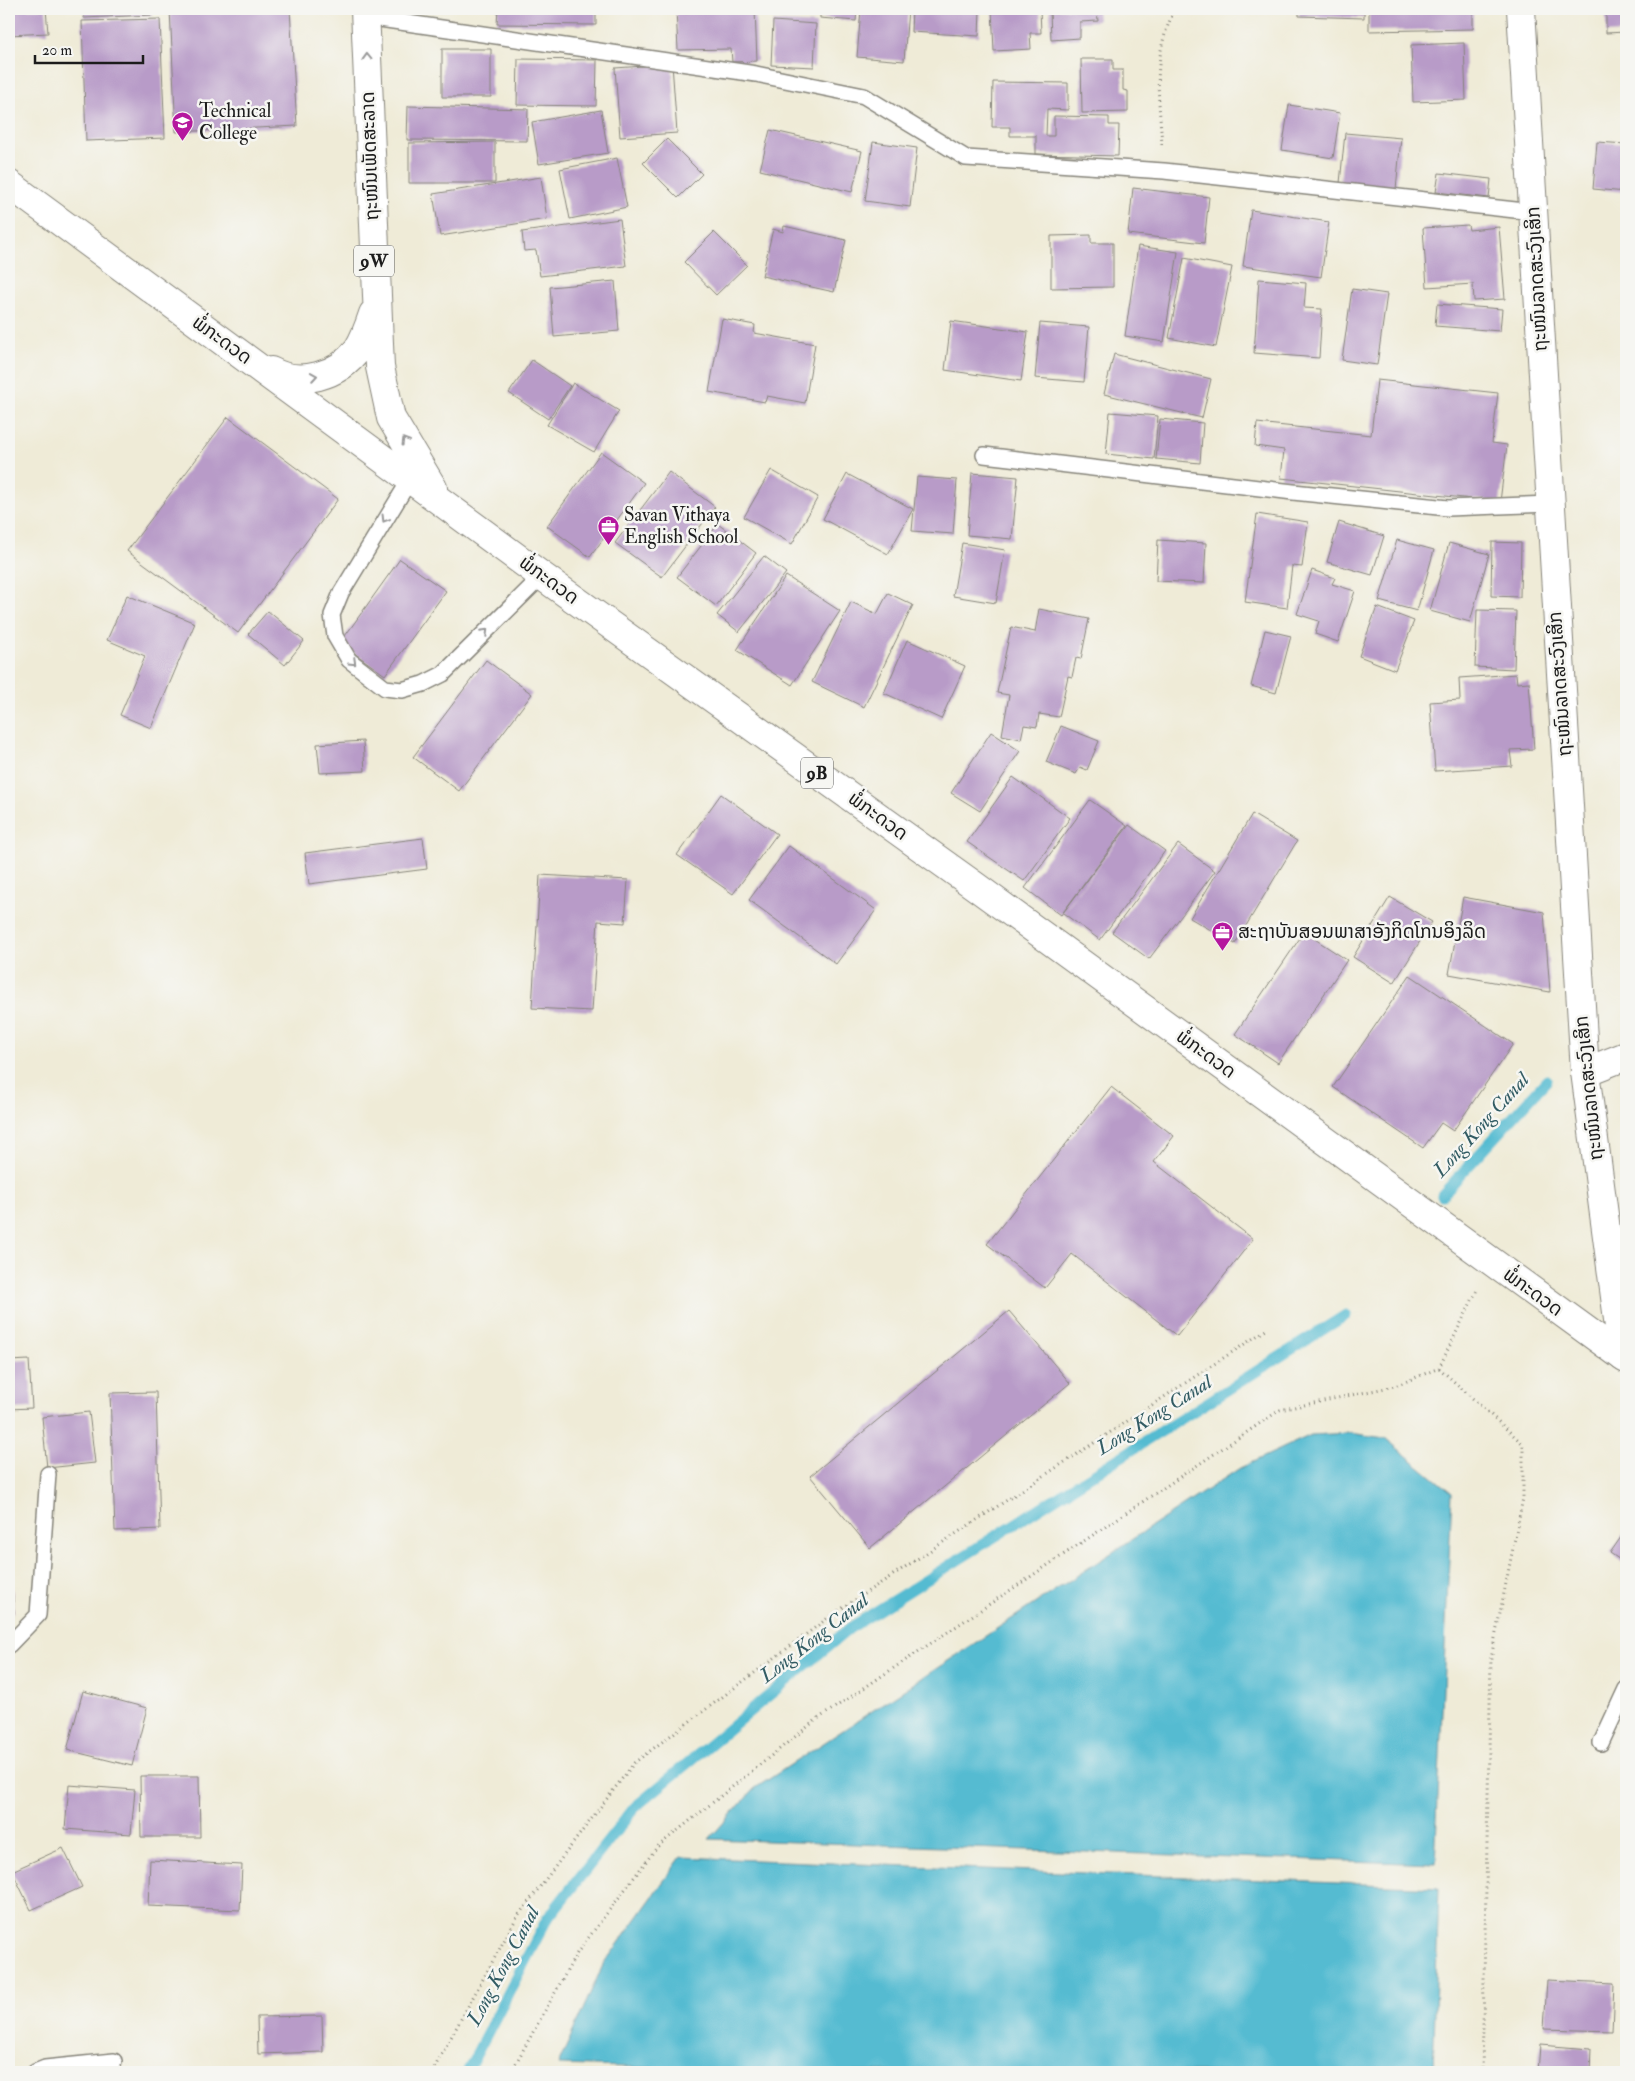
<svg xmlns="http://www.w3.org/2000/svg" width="1635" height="2081" viewBox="0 0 1635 2081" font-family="'IM FELL Double Pica','Noto Sans Lao',serif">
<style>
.water{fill:#54bbd1;stroke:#386c76}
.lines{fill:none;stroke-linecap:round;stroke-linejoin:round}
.stream{stroke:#54bbd1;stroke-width:11}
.building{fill:#b89bc8}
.lane-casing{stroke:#86847a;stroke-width:18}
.street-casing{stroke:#86847a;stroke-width:30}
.secondary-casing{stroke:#86847a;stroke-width:30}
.primary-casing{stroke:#86847a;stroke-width:30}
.path{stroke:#86847a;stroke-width:3;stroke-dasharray:1 4;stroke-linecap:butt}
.lane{stroke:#fff;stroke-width:15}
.street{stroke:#fff;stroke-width:28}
.secondary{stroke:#fff;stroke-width:28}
.primary{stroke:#fff;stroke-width:28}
.oneway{stroke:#999}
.labels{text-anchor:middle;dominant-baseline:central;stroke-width:5;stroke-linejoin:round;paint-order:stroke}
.shield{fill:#f6f6f2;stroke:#5d5d5c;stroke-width:1}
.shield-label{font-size:18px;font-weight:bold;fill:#1c1c1c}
.poi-label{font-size:19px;fill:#1c1c1c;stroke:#f6f6f2;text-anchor:start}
.street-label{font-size:19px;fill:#1c1c1c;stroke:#f6f6f2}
.water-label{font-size:20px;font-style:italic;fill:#325c64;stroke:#f6f6f2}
</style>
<rect width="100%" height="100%" fill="#f6f6f2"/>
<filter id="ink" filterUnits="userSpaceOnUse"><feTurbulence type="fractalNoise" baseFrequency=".02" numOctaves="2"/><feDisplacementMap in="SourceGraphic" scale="10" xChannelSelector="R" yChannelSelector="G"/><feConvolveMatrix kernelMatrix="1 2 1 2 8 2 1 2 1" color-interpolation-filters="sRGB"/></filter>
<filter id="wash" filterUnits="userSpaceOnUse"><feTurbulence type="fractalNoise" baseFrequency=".0096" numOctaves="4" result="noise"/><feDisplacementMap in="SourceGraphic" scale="20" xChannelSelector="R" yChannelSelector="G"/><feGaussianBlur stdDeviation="1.12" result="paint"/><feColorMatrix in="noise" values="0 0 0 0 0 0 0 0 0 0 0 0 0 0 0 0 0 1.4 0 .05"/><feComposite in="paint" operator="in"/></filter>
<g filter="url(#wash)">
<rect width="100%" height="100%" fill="#efebd7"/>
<!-- water -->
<path class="water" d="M 1350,1433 L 1385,1438 L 1452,1493 L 1435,1864 L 709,1839 L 754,1789 L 1240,1468 L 1311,1435 Z
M 681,1857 L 1439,1887 L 1433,2072 L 801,2072 L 558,2065 L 603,1965 Z"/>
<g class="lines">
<!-- stream -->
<path class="stream" d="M 1442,1195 L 1547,1080
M 467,2072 L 547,1919 L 635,1807 L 850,1628 L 1346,1315"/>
</g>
<g id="blocks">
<!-- building -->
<path class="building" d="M 9,9 L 46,9 L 48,33 L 9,35 Z
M 84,9 L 151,9 L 152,15 L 84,18 Z
M 170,9 L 290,9 L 297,126 L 176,132 Z
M 498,9 L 596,9 L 596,25 L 497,24 Z
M 676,9 L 755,9 L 757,61 L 732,62 L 731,49 L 678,50 Z
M 820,9 L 857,9 L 856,21 L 820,18 Z
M 861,9 L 908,9 L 904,61 L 857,57 Z
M 912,9 L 980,9 L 979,36 L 911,32 Z
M 992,9 L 1040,9 L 1041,33 L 1030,33 L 1031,49 L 994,51 Z
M 1050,9 L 1097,9 L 1098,21 L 1080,22 L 1080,38 L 1051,40 Z
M 1299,9 L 1364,9 L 1364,18 L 1299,16 Z
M 1369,9 L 1473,9 L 1473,29 L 1369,31 Z
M 1606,9 L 1626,9 L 1626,32 L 1606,33 Z
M 160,19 L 165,138 L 86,141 L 82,21 Z
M 773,21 L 816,24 L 814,67 L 771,65 Z
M 1464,43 L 1466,100 L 1413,102 L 1411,45 Z
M 442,49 L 491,49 L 491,97 L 442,97 Z
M 518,59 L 597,60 L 596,106 L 517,105 Z
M 1081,59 L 1113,59 L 1113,70 L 1123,70 L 1123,90 L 1128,91 L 1128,112 L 1082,113 Z
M 672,64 L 677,133 L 620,137 L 615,68 Z
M 993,82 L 1068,83 L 1068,110 L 1047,109 L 1046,136 L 1054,136 L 1054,116 L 1109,117 L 1109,125 L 1119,125 L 1118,156 L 1036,154 L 1036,136 L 1010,136 L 1010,127 L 992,127 Z
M 1289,105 L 1340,113 L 1333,158 L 1282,150 Z
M 408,106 L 528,109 L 527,141 L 407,140 Z
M 601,110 L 608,153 L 539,164 L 532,122 Z
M 770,130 L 862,151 L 852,192 L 760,170 Z
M 1345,133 L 1401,138 L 1396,189 L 1340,183 Z
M 667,139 L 702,174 L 678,198 L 643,163 Z
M 495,142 L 495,183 L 409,183 L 409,143 Z
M 873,142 L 917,148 L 910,207 L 865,201 Z
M 1597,142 L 1626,144 L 1626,192 L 1593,189 Z
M 617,158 L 627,207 L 570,219 L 560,169 Z
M 1439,173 L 1491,179 L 1489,198 L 1436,192 Z
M 541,177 L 547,219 L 440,236 L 433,194 Z
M 1133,188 L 1209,197 L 1204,243 L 1128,234 Z
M 1251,210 L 1329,222 L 1321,277 L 1243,266 Z
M 620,219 L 626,266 L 540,276 L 536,250 L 524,251 L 522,232 Z
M 1468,225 L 1469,230 L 1499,227 L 1505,299 L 1474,301 L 1473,284 L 1427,287 L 1423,228 Z
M 784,226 L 846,240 L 834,292 L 762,276 L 773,229 L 783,232 Z
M 714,232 L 747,265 L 716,295 L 684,262 Z
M 1091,235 L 1091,243 L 1113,243 L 1113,287 L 1051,288 L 1051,236 Z
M 1138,246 L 1178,252 L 1164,342 L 1125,336 Z
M 1184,258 L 1232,267 L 1216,347 L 1169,338 Z
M 1259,279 L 1306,283 L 1304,308 L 1322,309 L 1319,358 L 1254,353 Z
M 615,281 L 619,331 L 554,337 L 550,287 Z
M 1352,289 L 1387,294 L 1377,365 L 1342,360 Z
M 1437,304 L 1502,309 L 1500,331 L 1435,326 Z
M 722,319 L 755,325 L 754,333 L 815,344 L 805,403 L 767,396 L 765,402 L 709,392 Z
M 951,321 L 1028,332 L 1021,381 L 945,370 Z
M 1040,323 L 1089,327 L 1084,382 L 1035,378 Z
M 1114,354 L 1211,379 L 1202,418 L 1104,394 Z
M 532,360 L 570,386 L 548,419 L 509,393 Z
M 1377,380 L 1498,393 L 1492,443 L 1507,445 L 1500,502 L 1281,478 L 1284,450 L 1255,446 L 1257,423 L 1371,435 Z
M 573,383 L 619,411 L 594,452 L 547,425 Z
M 1110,412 L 1158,416 L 1154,459 L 1106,454 Z
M 228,417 L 338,499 L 238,633 L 127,551 Z
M 1160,419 L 1203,423 L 1200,463 L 1156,459 Z
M 601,452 L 644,483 L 590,557 L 547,526 Z
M 771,470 L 818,497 L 792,544 L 744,517 Z
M 669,472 L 715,507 L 662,577 L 615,543 Z
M 972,473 L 1018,477 L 1012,539 L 967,535 Z
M 847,474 L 913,509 L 888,554 L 823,519 Z
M 917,477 L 957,480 L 953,534 L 912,531 Z
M 1257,514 L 1308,522 L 1302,567 L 1292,566 L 1287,608 L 1245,602 Z
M 1339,522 L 1384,536 L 1372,575 L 1327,562 Z
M 718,524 L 756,553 L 716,606 L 677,577 Z
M 1158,540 L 1206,543 L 1204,583 L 1156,581 Z
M 1397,540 L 1434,550 L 1417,611 L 1379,601 Z
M 1492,542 L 1521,543 L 1520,597 L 1491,596 Z
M 962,543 L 1005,550 L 996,603 L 953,596 Z
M 1449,543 L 1489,554 L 1470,622 L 1430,611 Z
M 764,556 L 786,573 L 739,632 L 717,615 Z
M 400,559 L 446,591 L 385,675 L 340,643 Z
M 1312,570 L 1335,578 L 1332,584 L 1355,591 L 1338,642 L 1315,634 L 1319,621 L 1297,614 Z
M 786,576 L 840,611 L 792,685 L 737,650 Z
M 888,593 L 913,605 L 864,707 L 812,682 L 851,602 L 877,614 Z
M 127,595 L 195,623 L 151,728 L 120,715 L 145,656 L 107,640 Z
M 1377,607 L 1414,621 L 1395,670 L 1359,656 Z
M 1039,609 L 1089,619 L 1081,659 L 1076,658 L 1072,677 L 1068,676 L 1059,717 L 1039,714 L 1037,727 L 1024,725 L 1021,739 L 1002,735 L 1009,695 L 997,693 L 1011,627 L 1035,632 Z
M 1477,610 L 1516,611 L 1514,669 L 1475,667 Z
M 268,611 L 304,641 L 285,665 L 248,634 Z
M 1265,630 L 1291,636 L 1276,693 L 1251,686 Z
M 907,640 L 965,666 L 941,719 L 884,693 Z
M 486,660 L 532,694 L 459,791 L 413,757 Z
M 1516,674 L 1517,683 L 1529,682 L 1534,749 L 1510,750 L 1512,766 L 1435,771 L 1430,702 L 1460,700 L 1459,678 Z
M 1061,726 L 1099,741 L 1087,770 L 1080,767 L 1076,774 L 1046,762 Z
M 991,732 L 1020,751 L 980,811 L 951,793 Z
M 363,741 L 365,771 L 320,773 L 317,744 Z
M 1013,777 L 1070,818 L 1024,881 L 967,842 Z
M 721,794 L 777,834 L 733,894 L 677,855 Z
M 1090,800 L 1127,826 L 1061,915 L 1025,888 Z
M 1252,814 L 1297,841 L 1235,944 L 1190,918 Z
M 1129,825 L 1165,851 L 1100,940 L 1063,913 Z
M 423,838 L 427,869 L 309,884 L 305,853 Z
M 1178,844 L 1215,871 L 1149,959 L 1112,932 Z
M 789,846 L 876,910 L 836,964 L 749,900 Z
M 540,875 L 628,880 L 625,923 L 598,921 L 592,1011 L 532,1008 Z
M 1390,897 L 1432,922 L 1394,983 L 1353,957 Z
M 1463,897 L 1544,912 L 1550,992 L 1449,974 Z
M 1304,932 L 1347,960 L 1278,1063 L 1235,1034 Z
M 1410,975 L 1513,1044 L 1453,1131 L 1441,1123 L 1423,1148 L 1333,1087 Z
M 1111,1087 L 1174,1136 L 1154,1162 L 1253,1239 L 1177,1336 L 1072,1254 L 1045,1288 L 987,1244 Z
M 9,1266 L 12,1300 L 9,1300 Z
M 9,1305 L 11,1305 L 14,1351 L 9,1351 Z
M 1009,1311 L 1070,1383 L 870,1548 L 810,1476 Z
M 29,1360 L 32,1408 L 9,1409 L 9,1361 Z
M 156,1392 L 160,1529 L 115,1531 L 110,1393 Z
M 89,1412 L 95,1463 L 47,1468 L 42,1417 Z
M 1626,1530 L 1626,1564 L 1610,1553 Z
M 9,1548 L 14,1613 L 9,1613 Z
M 83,1691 L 147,1708 L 132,1766 L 67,1750 Z
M 140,1776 L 199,1776 L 200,1837 L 141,1837 Z
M 69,1785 L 135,1790 L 131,1834 L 65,1829 Z
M 63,1848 L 82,1887 L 31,1910 L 12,1871 Z
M 150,1860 L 242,1865 L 240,1910 L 148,1906 Z
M 1547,1980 L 1614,1983 L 1612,2031 L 1544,2029 Z
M 322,2016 L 323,2052 L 258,2054 L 257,2017 Z
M 1625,2022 L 1626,2022 L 1626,2045 L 1624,2044 Z
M 1540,2045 L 1591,2049 L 1590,2072 L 1538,2072 Z"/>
</g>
</g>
<g filter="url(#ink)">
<use href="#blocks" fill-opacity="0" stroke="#86847a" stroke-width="1"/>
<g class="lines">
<defs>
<path id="lane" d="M 366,17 L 756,74 L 864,96 L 966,158 L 1164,171 L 1533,212
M 984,455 L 1293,492 L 1448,508 L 1549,504
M 411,478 L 341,593 L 332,615 L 335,636 L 349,660 L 385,688 L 402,690 L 423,684 L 443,674 L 542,576
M 9,1645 L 38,1615 L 48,1474
M 1601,1743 L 1626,1689
M 35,2072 L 45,2068 L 114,2061"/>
<path id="street" d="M 1585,1072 L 1626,1056"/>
<path id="secondary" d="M 1521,9 L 1585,1072 L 1623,1357"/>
<path id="primary" d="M 365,9 L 380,367 L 391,418 L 433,488
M 9,184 L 542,576 L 975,886 L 1626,1359
M 271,371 C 299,387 339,376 358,349 C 365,338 369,326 373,314"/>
</defs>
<!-- lane casing -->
<use href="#lane" class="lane-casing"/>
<!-- street casing -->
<use href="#street" class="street-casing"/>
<!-- secondary casing -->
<use href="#secondary" class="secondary-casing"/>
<!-- primary casing -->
<use href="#primary" class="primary-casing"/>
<!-- path -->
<path class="path" d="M 1162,145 C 1159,93 1151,58 1175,9
M 1439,1368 L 1523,1444 L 1523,1498 L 1491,1658 L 1482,2072
M 432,2072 L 517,1917 L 634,1763 L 832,1615 L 1266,1330
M 511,2072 L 577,1953 L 657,1847 L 816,1720 L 1280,1410 L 1395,1386 L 1439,1368 L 1477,1290"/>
<!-- lane -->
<use href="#lane" class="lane"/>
<!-- street -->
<use href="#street" class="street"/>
<!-- secondary -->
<use href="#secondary" class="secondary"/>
<!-- primary -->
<use href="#primary" class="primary"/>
</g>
<!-- one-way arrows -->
<defs><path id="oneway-chevron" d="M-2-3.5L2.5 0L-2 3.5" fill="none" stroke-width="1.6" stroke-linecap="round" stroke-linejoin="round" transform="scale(1.25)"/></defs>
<g class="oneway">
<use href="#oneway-chevron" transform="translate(367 57) rotate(-92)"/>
<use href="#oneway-chevron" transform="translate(314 376) rotate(-9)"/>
<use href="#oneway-chevron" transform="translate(405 441) rotate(-121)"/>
<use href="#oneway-chevron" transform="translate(385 519) rotate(121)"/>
<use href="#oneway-chevron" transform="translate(485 632) rotate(-45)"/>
<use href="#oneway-chevron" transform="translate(353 662) rotate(44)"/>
</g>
</g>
<!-- icons -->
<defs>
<symbol id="university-pin" viewBox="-11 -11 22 30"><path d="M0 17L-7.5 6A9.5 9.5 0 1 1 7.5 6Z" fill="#b5179e" stroke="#f6f6f2"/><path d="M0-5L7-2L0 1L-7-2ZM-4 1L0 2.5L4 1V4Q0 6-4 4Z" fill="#fff"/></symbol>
<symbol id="office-pin" viewBox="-11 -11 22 30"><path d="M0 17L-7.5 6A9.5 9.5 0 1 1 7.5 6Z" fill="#b5179e" stroke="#f6f6f2"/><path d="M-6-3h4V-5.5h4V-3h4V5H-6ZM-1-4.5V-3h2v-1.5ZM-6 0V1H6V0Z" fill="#fff"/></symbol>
</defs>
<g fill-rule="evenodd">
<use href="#university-pin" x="170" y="110" width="25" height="34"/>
<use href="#office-pin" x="596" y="514" width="25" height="34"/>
<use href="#office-pin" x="1210" y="920" width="25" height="34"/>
</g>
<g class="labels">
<!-- shield labels -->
<g class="shield">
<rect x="354" y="245.5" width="40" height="31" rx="4"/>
<rect x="801" y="757.5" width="32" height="31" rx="4"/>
</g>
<g class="shield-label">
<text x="374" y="261">9W</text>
<text x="817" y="773">9B</text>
</g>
<!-- poi labels -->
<g class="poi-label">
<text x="199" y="111">Technical<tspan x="199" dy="22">College</tspan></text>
<text x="624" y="515">Savan Vithaya<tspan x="624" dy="22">English School</tspan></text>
<text x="1238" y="932">ສະຖາບັນສອນພາສາອັງກິດໂກນອິງລິດ</text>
</g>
<!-- street labels -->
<g class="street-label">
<text transform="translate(370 156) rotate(-92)">ຖະໜົນເພັດສະລາດ</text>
<text transform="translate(1537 279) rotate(-93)">ຖະໜົນລາດສະວົງເສິກ</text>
<text transform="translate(222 340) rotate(36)">ພໍ່ກະດວດ</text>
<text transform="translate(549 580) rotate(36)">ພໍ່ກະດວດ</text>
<text transform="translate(1560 684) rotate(-94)">ຖະໜົນລາດສະວົງເສິກ</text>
<text transform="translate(878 816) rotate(36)">ພໍ່ກະດວດ</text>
<text transform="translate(1206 1054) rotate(36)">ພໍ່ກະດວດ</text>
<text transform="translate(1589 1088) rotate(-96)">ຖະໜົນລາດສະວົງເສິກ</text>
<text transform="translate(1533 1292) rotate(36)">ພໍ່ກະດວດ</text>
</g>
<!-- water labels -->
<g class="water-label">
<text transform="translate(1481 1125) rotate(-48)">Long Kong Canal</text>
<text transform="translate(1154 1415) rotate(-32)">Long Kong Canal</text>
<text transform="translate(814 1638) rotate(-38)">Long Kong Canal</text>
<text transform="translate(503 1966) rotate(-62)">Long Kong Canal</text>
</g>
</g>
<!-- margin -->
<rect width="1635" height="2081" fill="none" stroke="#f6f6f2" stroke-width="30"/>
<!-- scale -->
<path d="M35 55v8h108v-8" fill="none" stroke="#1c1c1c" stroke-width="2.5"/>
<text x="42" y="55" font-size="15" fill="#1c1c1c" stroke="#f6f6f2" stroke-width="4" paint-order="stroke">20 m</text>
</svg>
